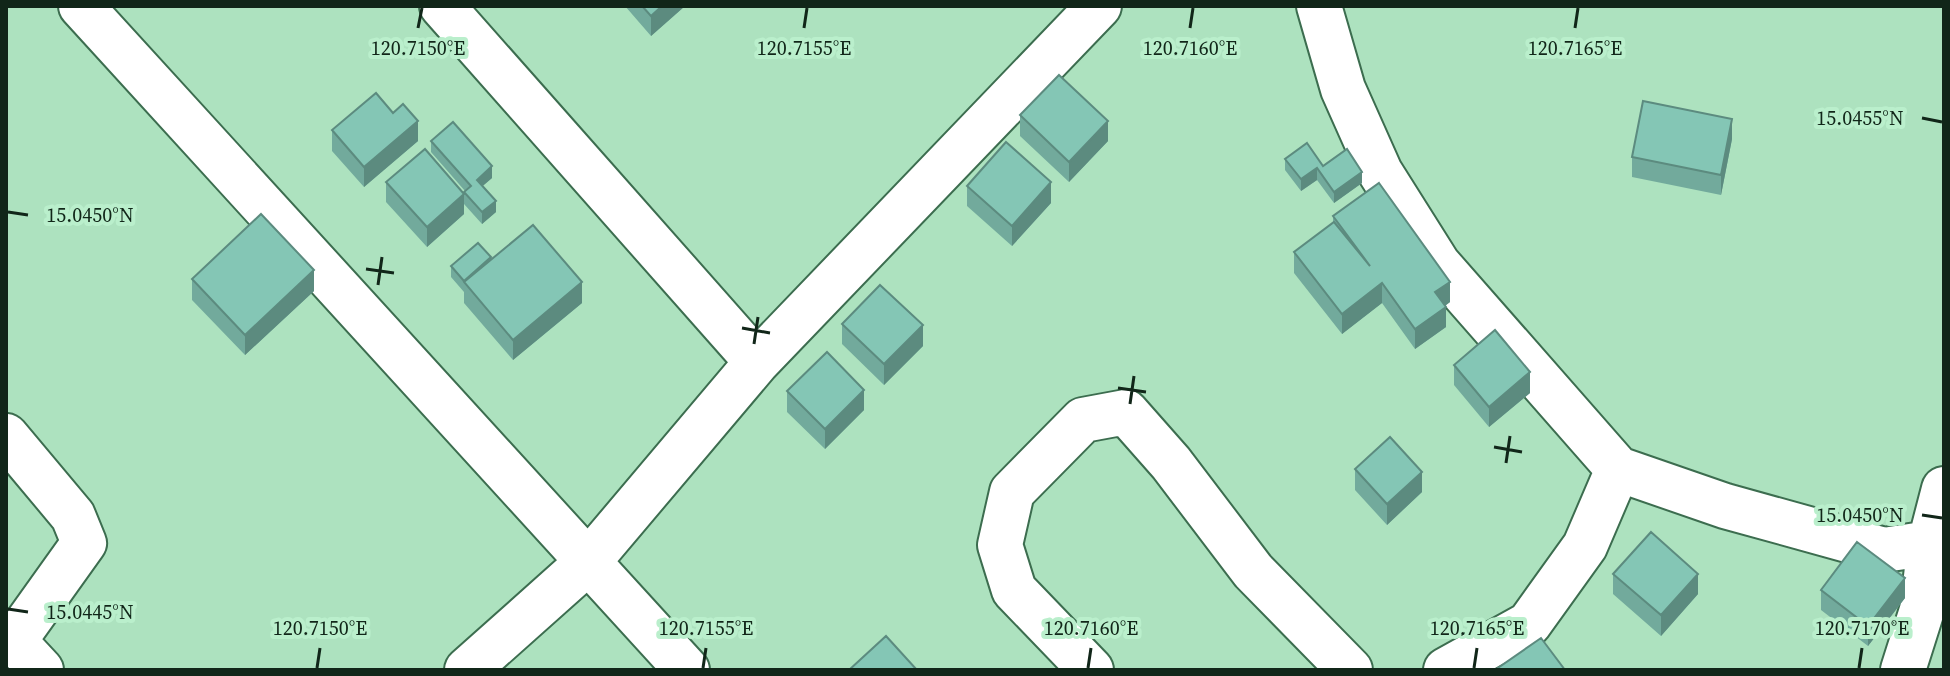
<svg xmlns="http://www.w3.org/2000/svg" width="1950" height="676" viewBox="0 0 1950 676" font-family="'Source Serif 4',serif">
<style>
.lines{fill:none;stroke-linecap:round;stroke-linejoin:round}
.minor-casing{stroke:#3c6d4f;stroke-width:48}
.minor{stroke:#fff;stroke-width:44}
.wall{fill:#72aa9c}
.shaded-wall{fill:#5c8b7f}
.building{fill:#84c6b5;stroke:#5c8b7f;stroke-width:2}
.ticks{fill:none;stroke:#112619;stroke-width:3}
.ticks-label{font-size:20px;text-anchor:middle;fill:#112619;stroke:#baefcc;stroke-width:8;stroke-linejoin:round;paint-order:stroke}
</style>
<rect width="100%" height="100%" fill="#ade2bf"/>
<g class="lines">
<defs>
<path id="minor" d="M 81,6 L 687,670
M 442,6 L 757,362
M 1319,6 L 1343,89 L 1380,172 L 1438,264 L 1618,469 L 1725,506 L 1884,550 L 1930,543
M 6,436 L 73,516 L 84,543 L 14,641 L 6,644
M 14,641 L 41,670
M 467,670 L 588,562 L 757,362 L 1099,6
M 1091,670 L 1014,590 L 1000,545 L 1012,492 L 1083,420 L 1126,412 L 1171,463 L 1253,571 L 1350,670
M 1446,670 L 1529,624 L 1585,546 L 1618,469
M 1903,670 L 1922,610 L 1930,543 L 1944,489"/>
</defs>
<!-- minor casing -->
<use href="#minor" class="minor-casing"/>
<!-- minor -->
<use href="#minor" class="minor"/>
</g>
<!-- wall -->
<path class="wall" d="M 625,6 L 685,6 L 651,36 Z
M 1020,115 L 1108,141 L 1069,182 L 1020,136 Z
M 332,130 L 418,141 L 364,187 L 332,151 Z
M 1732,139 L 1721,195 L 1632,177 L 1632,157 Z
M 431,141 L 492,178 L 482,186 L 496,212 L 482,224 L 464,204 L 464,214 L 427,247 L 386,202 L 386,182 L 464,193 L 465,191 L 431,152 Z
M 1285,159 L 1323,166 L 1362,183 L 1334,203 L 1317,180 L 1301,191 L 1285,170 Z
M 967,186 L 1051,203 L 1012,246 L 967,206 Z
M 1333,216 L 1450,302 L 1445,306 L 1446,327 L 1415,349 L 1382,303 L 1342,334 L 1294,273 L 1294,252 L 1333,223 Z
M 491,260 L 582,303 L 513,360 L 464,303 L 464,292 L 451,277 L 451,266 Z
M 192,279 L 314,291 L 245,355 L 192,300 Z
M 842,324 L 923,346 L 884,385 L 842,344 Z
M 1454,365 L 1530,393 L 1489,427 L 1454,385 Z
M 787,391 L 864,410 L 825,449 L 787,412 Z
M 1355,469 L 1422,492 L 1387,525 L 1355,490 Z
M 1613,574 L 1698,594 L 1661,636 L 1613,594 Z
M 1821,590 L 1905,598 L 1868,646 L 1821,610 Z"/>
<!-- shaded-wall -->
<path class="shaded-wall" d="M 662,6 L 685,6 L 651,36 L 651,16 Z
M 1732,119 L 1732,139 L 1721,195 L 1721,175 Z
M 418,121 L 418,141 L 364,187 L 364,167 Z
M 1108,121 L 1108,141 L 1069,182 L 1069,162 Z
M 492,166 L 492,178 L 477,191 L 477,180 Z
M 1317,168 L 1317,180 L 1301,191 L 1301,179 Z
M 1362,172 L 1362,183 L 1334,203 L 1334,192 Z
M 1051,182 L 1051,203 L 1012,246 L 1012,226 Z
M 464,194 L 464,214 L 427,247 L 427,227 Z
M 496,201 L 496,212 L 482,224 L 482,212 Z
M 491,257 L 491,269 L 464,282 L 464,292 L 464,281 Z
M 314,270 L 314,291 L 245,355 L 245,335 Z
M 582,282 L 582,303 L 513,360 L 513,340 Z
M 1450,282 L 1450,302 L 1435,313 L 1435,292 Z
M 1382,283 L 1382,303 L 1342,334 L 1342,314 Z
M 1446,307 L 1446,327 L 1415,349 L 1415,329 Z
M 923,325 L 923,346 L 884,385 L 884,364 Z
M 1530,372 L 1530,393 L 1489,427 L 1489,407 Z
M 864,390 L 864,410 L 825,449 L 825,429 Z
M 1422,472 L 1422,492 L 1387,525 L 1387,504 Z
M 1698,574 L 1698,594 L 1661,636 L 1661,615 Z
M 1905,578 L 1905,598 L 1868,646 L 1868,626 Z"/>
<!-- building -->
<path class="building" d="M 642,6 L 662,6 L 651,16 Z
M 1059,75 L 1108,121 L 1069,162 L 1020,115 Z
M 376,93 L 393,113 L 403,104 L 418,121 L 364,167 L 332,130 Z
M 1643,101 L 1732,119 L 1721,175 L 1632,157 Z
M 453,122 L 492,166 L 477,180 L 496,201 L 482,212 L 464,192 L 471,186 L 431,141 Z
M 1006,142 L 1051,182 L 1012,226 L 967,186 Z
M 1307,143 L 1323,166 L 1347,149 L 1362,172 L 1334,192 L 1317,168 L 1301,179 L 1285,159 Z
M 425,149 L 464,194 L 427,227 L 386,182 Z
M 1379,183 L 1450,282 L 1435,292 L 1446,307 L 1415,329 L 1382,283 L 1342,314 L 1294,252 L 1334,222 L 1370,266 L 1333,216 Z
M 261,214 L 314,270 L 245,335 L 192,279 Z
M 533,225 L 582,282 L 513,340 L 464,282 Z
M 478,243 L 491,257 L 464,281 L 451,266 Z
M 880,285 L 923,325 L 884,364 L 842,324 Z
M 1495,330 L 1530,372 L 1489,407 L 1454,365 Z
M 827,352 L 864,390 L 825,429 L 787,391 Z
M 1390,437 L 1422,472 L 1387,504 L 1355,469 Z
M 1651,532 L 1698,574 L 1661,615 L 1613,574 Z
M 1857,542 L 1905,578 L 1868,626 L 1821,590 Z
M 886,636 L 917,670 L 849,670 Z
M 1541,638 L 1565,670 L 1495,670 Z"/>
<!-- ticks -->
<path class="ticks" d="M 418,28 L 422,8M 804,28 L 807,8M 1190,28 L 1193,8M 1575,28 L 1578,8M 1922,118 L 1942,122M 8,212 L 28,215M 366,269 L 394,273M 378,285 L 382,257M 742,328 L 770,333M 754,344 L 758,317M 1118,388 L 1146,392M 1130,404 L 1134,376M 1494,447 L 1522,452M 1506,463 L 1510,436M 1922,515 L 1942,518M 8,609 L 28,612M 317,668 L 320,648M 703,668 L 706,648M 1088,668 L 1091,648M 1474,668 L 1477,648M 1859,668 L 1862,648"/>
<g class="ticks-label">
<text x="418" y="55">120.7150°E</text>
<text x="804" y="55">120.7155°E</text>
<text x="1190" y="55">120.7160°E</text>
<text x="1575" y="55">120.7165°E</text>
<text x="1860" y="125">15.0455°N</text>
<text x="90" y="222">15.0450°N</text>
<text x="1860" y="522">15.0450°N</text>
<text x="90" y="619">15.0445°N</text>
<text x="320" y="635">120.7150°E</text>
<text x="706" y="635">120.7155°E</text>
<text x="1091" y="635">120.7160°E</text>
<text x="1477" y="635">120.7165°E</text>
<text x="1862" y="635">120.7170°E</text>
</g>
<!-- border -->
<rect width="1950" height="676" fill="none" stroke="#112619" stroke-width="16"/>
</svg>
